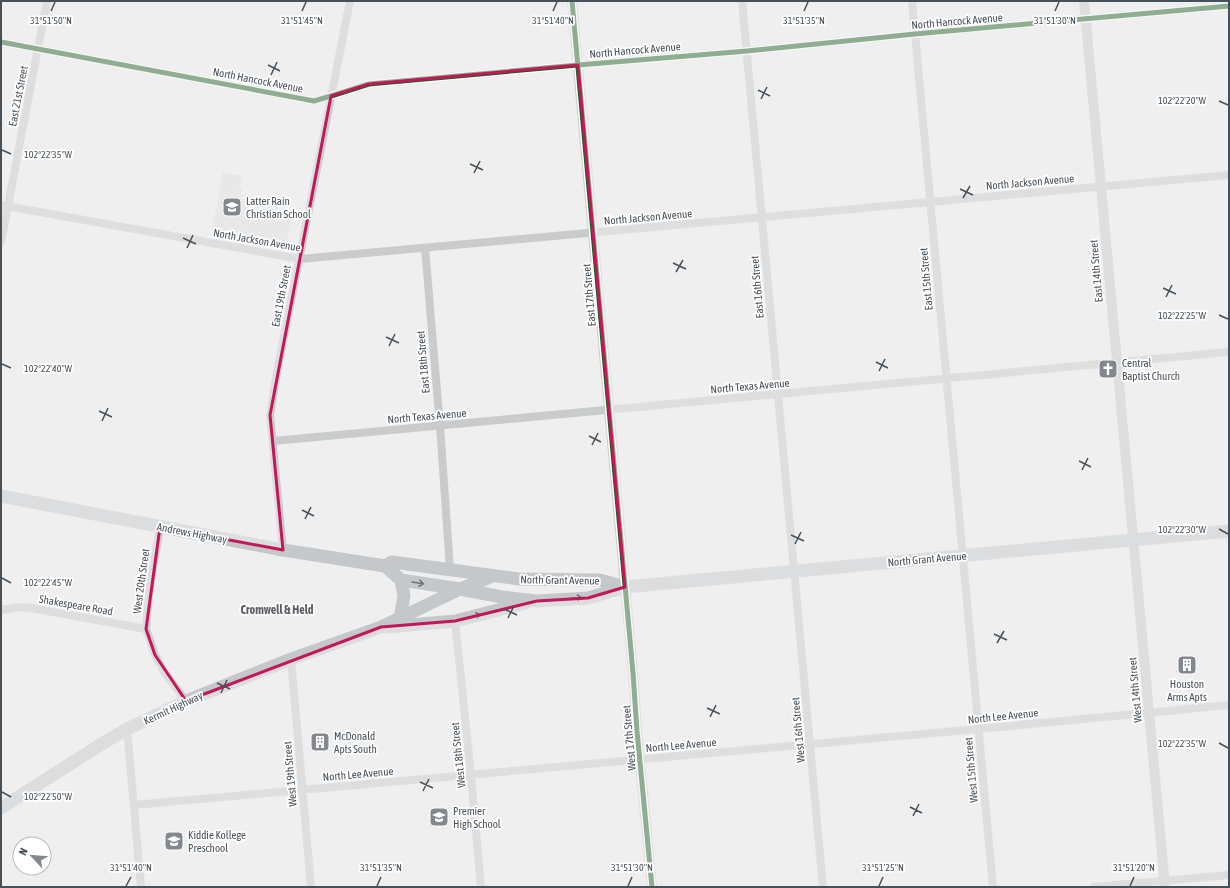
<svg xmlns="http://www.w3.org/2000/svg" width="1230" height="888" viewBox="0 0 1230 888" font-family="'Asap Condensed',sans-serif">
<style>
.education{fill:#e1e0e0}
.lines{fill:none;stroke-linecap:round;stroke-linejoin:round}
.minor{stroke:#c9cbcd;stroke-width:8}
.tertiary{stroke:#c9cbcd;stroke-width:10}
.primary{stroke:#c5c8ca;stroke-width:13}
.cycleway-casing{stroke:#fff;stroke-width:8}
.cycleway{stroke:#1b5e20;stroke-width:5}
.oneway{stroke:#6d757b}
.marked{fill:none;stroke:#c2185b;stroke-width:3;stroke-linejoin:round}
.ticks{fill:none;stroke:#475159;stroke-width:1.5}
.labels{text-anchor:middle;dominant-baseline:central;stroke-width:3.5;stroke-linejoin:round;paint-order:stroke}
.street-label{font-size:11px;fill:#475159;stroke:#fff}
.poi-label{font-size:11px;fill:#475159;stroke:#fff;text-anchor:start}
.neighbourhood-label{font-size:12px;font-weight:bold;fill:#5b5e62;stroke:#fff}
.ticks-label{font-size:10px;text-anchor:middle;fill:#475159;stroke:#fff;stroke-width:3.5;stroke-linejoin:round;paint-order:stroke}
</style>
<rect width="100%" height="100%" fill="#efefef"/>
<!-- education -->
<path class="education" d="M 223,172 L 242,176 L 239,188 L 242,189 L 240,200 L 249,203 L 247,211 L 292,219 L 286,242 L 231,231 L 231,234 L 212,231 Z"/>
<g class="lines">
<!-- minor -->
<path class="minor" d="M 742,1 L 823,887
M 912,1 L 993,887
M 1,42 L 314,101 L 331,96 L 369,84 L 578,65 L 747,51 L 915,34 L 1229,6
M 1,205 L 300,259 L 1229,175
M 1,242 L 47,1
M 425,248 L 440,426 L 450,569
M 273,441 L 1229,352
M 160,527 L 149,593 L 146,629 L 155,655 L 164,672 L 186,701
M 283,550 L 270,415 L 277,372 L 350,1
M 1,610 L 20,607 L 31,608 L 146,629
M 455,621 L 471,775 L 481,887
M 291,659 L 311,887
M 127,729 L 141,887
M 134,805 L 978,729 L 1229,705
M 1094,887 L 1229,875"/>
<!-- tertiary -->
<path class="tertiary" d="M 572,1 L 633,673 L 637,731 L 652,887
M 1084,1 L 1165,887"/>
<!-- primary -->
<path class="primary" d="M 1,496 L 283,550 L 385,566 L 401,580 L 460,589 L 502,597 L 537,601 L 588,598 L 625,587 L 1229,531
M 385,566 L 392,562 L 519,579 L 600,580 L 625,587
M 400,618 L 404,596 L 401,580
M 388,627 L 455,621 L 526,603
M 1,808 L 100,745 L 127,729 L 186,701 L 291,659 L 381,627 L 460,589 L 493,576"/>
<defs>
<path id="cycleway" d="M 572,1 L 633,673 L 637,731 L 652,887
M 1,42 L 314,101 L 331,96 L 369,84 L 578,65 L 747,51 L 915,34 L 1229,6"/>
</defs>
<!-- cycleway casing -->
<use href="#cycleway" class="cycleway-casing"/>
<!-- cycleway -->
<use href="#cycleway" class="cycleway"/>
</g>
<!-- one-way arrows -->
<defs><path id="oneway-shaft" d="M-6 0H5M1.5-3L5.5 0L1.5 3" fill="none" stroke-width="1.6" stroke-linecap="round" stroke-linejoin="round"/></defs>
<g class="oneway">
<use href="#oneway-shaft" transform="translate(418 583) rotate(9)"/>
<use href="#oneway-shaft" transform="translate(576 598) rotate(-3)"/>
<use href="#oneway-shaft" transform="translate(475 616) rotate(-14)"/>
</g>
<!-- marked area -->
<path d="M0 0H1230V888H0ZM 578,65 L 625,587 L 588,598 L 537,601 L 455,621 L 381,627 L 186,701 L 155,655 L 146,629 L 160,527 L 283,550 L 270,415 L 331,96 L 369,84 Z" fill="#efefef" fill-opacity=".55" fill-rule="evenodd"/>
<path class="marked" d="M 578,65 L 625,587 L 588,598 L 537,601 L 455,621 L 381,627 L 186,701 L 155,655 L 146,629 L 160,527 L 283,550 L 270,415 L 331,96 L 369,84 Z"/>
<!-- ticks -->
<path class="ticks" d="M 51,11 L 55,2M 302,11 L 306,2M 553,11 L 557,2M 804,11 L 808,2M 1055,11 L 1059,2M 268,65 L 280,71M 271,75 L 277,62M 758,90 L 770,96M 761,99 L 767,87M 1219,101 L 1228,105M 2,150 L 11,154M 470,164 L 483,170M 474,173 L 480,161M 960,189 L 973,195M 963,198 L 970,186M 183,238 L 196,244M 187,248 L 193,235M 673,263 L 686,269M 676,272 L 683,260M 1163,288 L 1176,294M 1166,297 L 1172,285M 1219,315 L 1228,319M 386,337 L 399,343M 389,346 L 395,334M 876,362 L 888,368M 2,364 L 11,368M 879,371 L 885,359M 99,411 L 112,417M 102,421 L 108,408M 589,436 L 601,442M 592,445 L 598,433M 1079,461 L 1091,467M 1082,470 L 1088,458M 302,510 L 314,516M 305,519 L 311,507M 1219,529 L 1228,534M 791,535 L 804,541M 795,544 L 801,532M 2,578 L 11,583M 504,609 L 517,615M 508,618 L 514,606M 994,634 L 1007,640M 997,643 L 1004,631M 217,683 L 230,689M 221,693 L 227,680M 707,708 L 720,714M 710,717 L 716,705M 1219,743 L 1228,748M 420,782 L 433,788M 423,791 L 429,779M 2,792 L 11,797M 910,807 L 922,813M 913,816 L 919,804M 126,886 L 131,877M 377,886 L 381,877M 628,886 L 632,877M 879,886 L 883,877M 1130,886 L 1134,877"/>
<!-- icons -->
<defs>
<symbol id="school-square" viewBox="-11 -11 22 22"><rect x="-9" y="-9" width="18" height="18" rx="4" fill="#82888e" stroke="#fff"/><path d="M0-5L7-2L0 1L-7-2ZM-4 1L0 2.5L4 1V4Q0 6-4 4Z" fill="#fff"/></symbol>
<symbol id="church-square" viewBox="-11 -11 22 22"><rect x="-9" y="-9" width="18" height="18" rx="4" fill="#82888e" stroke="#fff"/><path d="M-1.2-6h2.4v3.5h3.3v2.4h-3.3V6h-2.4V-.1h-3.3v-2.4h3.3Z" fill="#fff"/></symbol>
<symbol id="building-square" viewBox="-11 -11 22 22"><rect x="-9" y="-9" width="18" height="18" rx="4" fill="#82888e" stroke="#fff"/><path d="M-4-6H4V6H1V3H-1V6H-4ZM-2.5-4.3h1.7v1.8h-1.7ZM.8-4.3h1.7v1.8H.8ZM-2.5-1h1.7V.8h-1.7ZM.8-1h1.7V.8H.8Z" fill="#fff"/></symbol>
</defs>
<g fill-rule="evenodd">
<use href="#school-square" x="221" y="196" width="22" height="22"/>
<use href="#church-square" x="1097" y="358" width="22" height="22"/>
<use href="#building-square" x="1176" y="654" width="22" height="22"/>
<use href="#building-square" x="309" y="731" width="22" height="22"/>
<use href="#school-square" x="428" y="806" width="22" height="22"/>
<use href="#school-square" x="163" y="830" width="22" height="22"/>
</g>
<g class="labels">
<!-- street labels -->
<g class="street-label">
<text transform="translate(957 21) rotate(-5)">North Hancock Avenue</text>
<text transform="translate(635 50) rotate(-5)">North Hancock Avenue</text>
<text transform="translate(258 80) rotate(11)">North Hancock Avenue</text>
<text transform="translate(18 96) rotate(-79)">East 21st Street</text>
<text transform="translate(1030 182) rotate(-5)">North Jackson Avenue</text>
<text transform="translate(648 217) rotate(-5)">North Jackson Avenue</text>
<text transform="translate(257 240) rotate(10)">North Jackson Avenue</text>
<text transform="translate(1096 271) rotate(-95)">East 14th Street</text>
<text transform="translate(926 279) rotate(-95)">East 15th Street</text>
<text transform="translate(757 287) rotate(-95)">East 16th Street</text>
<text transform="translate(589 295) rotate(-95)">East 17th Street</text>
<text transform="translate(281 296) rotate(-79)">East 19th Street</text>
<text transform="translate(423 362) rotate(-95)">East 18th Street</text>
<text transform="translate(750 386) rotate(-5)">North Texas Avenue</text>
<text transform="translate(427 416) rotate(-5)">North Texas Avenue</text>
<text transform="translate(192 533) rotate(11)">Andrews Highway</text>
<text transform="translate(927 559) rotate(-5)">North Grant Avenue</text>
<text transform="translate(560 580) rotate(1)">North Grant Avenue</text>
<text transform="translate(141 581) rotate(-82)">West 20th Street</text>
<text transform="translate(76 605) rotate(10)">Shakespeare Road</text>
<text transform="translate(1135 690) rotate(-95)">West 14th Street</text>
<text transform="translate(173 708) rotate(-25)">Kermit Highway</text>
<text transform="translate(1003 716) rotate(-6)">North Lee Avenue</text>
<text transform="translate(798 730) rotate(-95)">West 16th Street</text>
<text transform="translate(629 738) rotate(-95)">West 17th Street</text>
<text transform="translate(681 745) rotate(-5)">North Lee Avenue</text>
<text transform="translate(458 755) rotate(-96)">West 18th Street</text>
<text transform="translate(971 770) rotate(-95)">West 15th Street</text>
<text transform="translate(290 774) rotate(-95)">West 19th Street</text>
<text transform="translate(358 774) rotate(-5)">North Lee Avenue</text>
</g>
<!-- poi labels -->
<g class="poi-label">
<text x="246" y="201">Latter Rain<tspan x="246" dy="13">Christian School</tspan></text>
<text x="1122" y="363">Central<tspan x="1122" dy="13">Baptist Church</tspan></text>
<text x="1187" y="684" text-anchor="middle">Houston<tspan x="1187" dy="13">Arms Apts</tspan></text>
<text x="334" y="736">McDonald<tspan x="334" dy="13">Apts South</tspan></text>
<text x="453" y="811">Premier<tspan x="453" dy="13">High School</tspan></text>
<text x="188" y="835">Kiddie Kollege<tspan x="188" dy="13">Preschool</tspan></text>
</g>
<!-- neighbourhood labels -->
<g class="neighbourhood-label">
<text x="277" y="610">Cromwell &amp; Held</text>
</g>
</g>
<g class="ticks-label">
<text x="51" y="24">31°51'50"N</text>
<text x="302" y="24">31°51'45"N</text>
<text x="553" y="24">31°51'40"N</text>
<text x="804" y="24">31°51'35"N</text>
<text x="1055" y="24">31°51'30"N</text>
<text x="1182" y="104">102°22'20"W</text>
<text x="48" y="158">102°22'35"W</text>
<text x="1182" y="319">102°22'25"W</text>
<text x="48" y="372">102°22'40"W</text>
<text x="1182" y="533">102°22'30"W</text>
<text x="48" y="586">102°22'45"W</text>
<text x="1182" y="747">102°22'35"W</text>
<text x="48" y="800">102°22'50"W</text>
<text x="131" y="871">31°51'40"N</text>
<text x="381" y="871">31°51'35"N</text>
<text x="632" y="871">31°51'30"N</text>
<text x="883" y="871">31°51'25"N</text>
<text x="1134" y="871">31°51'20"N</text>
</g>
<!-- border -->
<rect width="1230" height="888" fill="none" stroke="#475159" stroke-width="4"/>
<!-- north arrow -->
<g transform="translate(32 856) rotate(296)"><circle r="19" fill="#ffffff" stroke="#b5b9bd"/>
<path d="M0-3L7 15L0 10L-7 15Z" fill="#82888e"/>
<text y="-6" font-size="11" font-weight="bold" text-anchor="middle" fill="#475159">N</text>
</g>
</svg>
